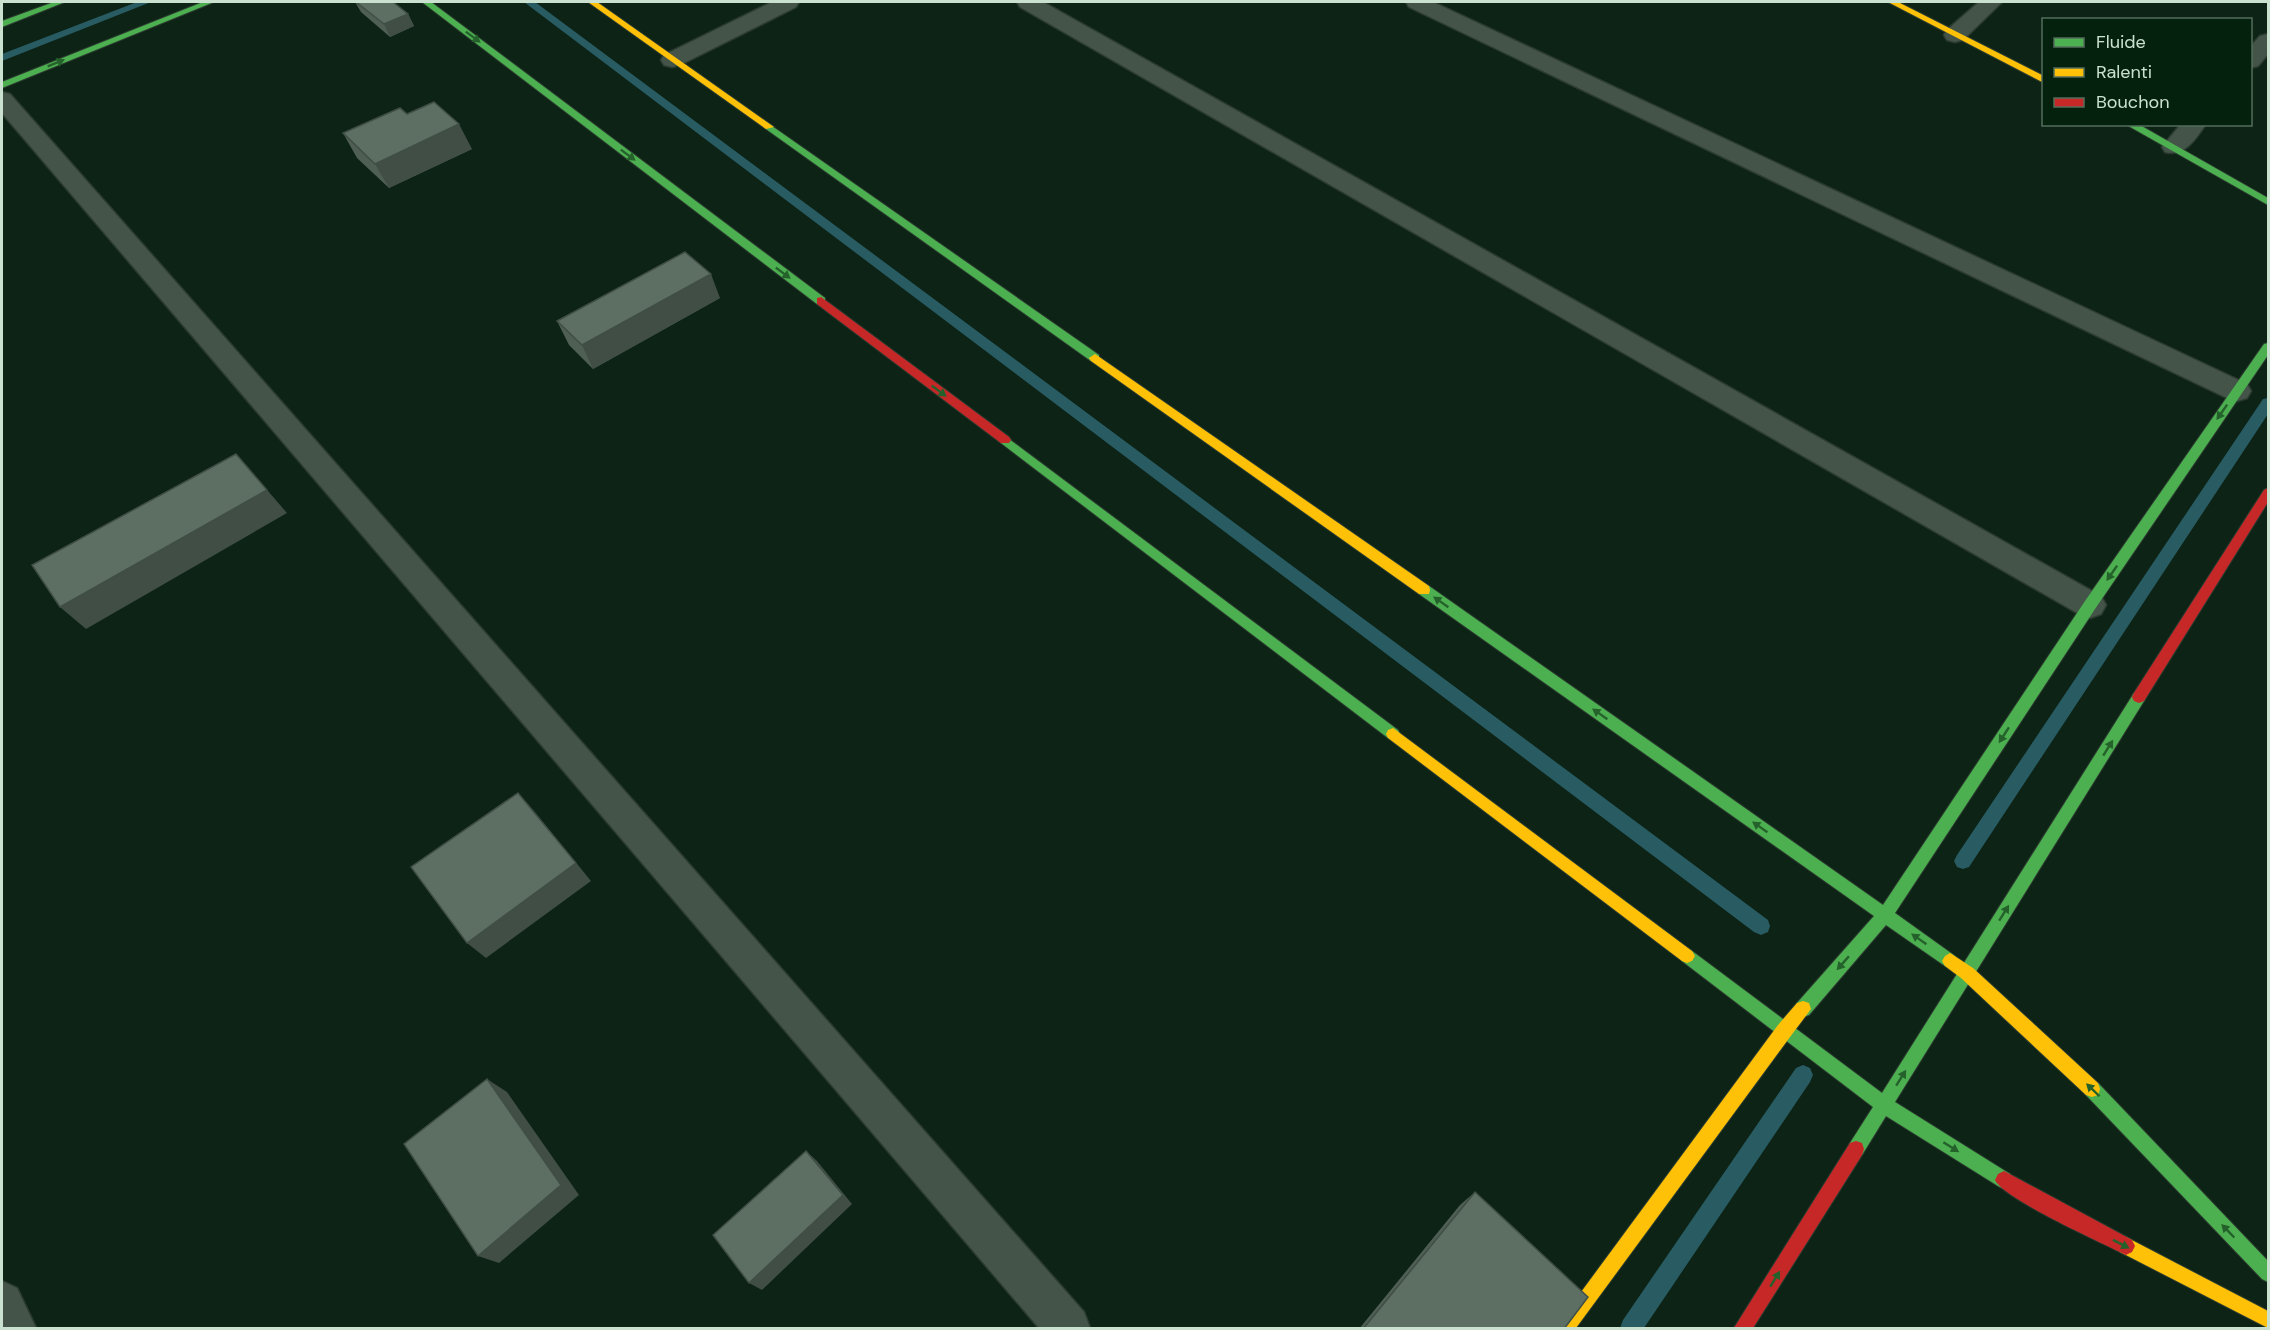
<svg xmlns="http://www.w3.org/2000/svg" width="2270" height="1330" viewBox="0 0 2270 1330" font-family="'DM Sans',sans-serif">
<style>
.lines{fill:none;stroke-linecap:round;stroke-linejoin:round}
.stream{fill:#295b63;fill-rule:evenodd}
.street-casing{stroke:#2c3b30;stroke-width:3}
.fast-casing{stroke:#2c3b30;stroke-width:2}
.slow-casing{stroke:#2c3b30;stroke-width:2}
.jam-casing{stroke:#2c3b30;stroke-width:2}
.street{fill:#445449;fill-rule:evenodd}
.fast{fill:#4caf50;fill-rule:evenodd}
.slow{fill:#ffc107;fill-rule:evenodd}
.jam{fill:#c62828;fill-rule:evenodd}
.wall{fill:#4f5f54}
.shaded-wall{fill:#404e45}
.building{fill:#5c6f62;stroke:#404e45;stroke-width:1.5}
.oneway{fill:#24612b}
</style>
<rect width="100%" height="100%" fill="#0c2315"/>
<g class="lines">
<!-- stream -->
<path class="stream" d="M 137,2 L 151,2 L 2,61 L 2,54 Z
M 524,2 L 535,2 L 1768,920 L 1770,926 L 1768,932 L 1761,935 L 1754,932 Z
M 2268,398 L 2268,414 L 1969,867 L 1963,869 L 1957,867 L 1954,861 L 1957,855 L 2263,399 Z
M 1803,1065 L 1810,1068 L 1813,1075 L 1810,1082 L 1644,1328 L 1620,1328 L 1623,1320 L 1796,1068 Z"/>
<defs>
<path id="street" d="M 772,2 L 799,2 L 796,7 L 680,65 L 672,67 L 664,65 L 661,60 L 664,55 Z
M 1017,2 L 1043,2 L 2101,596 L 2106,605 L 2101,614 L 2090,618 L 2079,614 L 1020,7 Z
M 1406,2 L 1433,2 L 2247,384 L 2251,391 L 2247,398 L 2237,401 L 2227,398 L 1409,7 Z
M 1979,2 L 2002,2 L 1963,40 L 1955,42 L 1947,40 L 1944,35 L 1947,30 Z
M 2268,34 L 2268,54 L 2258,66 L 2250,68 L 2250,47 L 2260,36 Z
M 2,92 L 10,94 L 1084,1312 L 1090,1328 L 1039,1328 L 2,113 Z
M 2181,124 L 2206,124 C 2196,139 2184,157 2165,152 L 2162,147 Z
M 2,1281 L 17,1288 L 36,1328 L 2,1328 Z"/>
<path id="fast" d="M 54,2 L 65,2 L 2,27 L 2,21 Z
M 203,2 L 214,2 L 2,88 L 2,82 Z
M 422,2 L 431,2 L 825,298 L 825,304 L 817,304 Z
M 769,124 L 1099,355 L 1099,361 L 1091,361 L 766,129 L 764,127 Z
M 2125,124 L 2138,124 L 2268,198 L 2268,205 Z
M 2268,343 L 2268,355 L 2095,609 L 1895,913 L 1955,956 L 1958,961 L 1955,966 L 1950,969 L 1945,966 L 1886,925 L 1809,1015 L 1803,1017 L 1797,1015 L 1795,1009 L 1797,1003 L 1874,916 L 1419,594 L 1418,590 L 1419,586 L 1429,586 L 1883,905 L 2085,601 L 2264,344 Z
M 1005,436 L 1398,730 L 1400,734 L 1398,738 L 1393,740 L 1388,738 L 1001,443 L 999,440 Z
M 2139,691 L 2144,693 L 2146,697 L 2144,701 L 1895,1102 L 2010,1174 L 2013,1180 L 2010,1186 L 2004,1189 L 1998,1186 L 1886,1116 L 1862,1155 L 1856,1157 L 1850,1155 L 1848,1149 L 1850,1143 L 1873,1107 L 1682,961 L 1679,956 L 1682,951 L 1687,949 L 1692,951 L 1882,1093 L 2134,693 Z
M 2092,1081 L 2098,1083 L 2268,1261 L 2268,1282 L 2262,1279 L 2086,1095 L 2084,1089 L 2086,1083 Z"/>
<path id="slow" d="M 588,2 L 597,2 L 774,127 L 766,129 Z
M 1888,2 L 1898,2 L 2044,76 L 2044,83 Z
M 1095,354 L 1429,586 L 1430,590 L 1429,594 L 1419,594 L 1091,361 L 1089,358 Z
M 1393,728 L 1692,951 L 1695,956 L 1692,961 L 1687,963 L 1682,961 L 1388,738 L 1386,734 L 1388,730 Z
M 1950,953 L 1973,968 L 2098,1083 L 2100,1089 L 2098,1095 L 2092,1097 L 2086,1095 L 1961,978 L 1945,966 L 1942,961 L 1945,956 Z
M 1803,1001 L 1809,1003 L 1811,1009 L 1790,1037 L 1576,1328 L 1556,1328 L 1559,1322 L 1778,1025 L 1797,1003 Z
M 2126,1237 L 2268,1311 L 2268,1328 L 2120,1252 L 2117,1246 L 2120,1240 Z"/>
<path id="jam" d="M 821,297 L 1009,437 L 1011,440 L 1009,443 L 1001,443 L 817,304 L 817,298 Z
M 2268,488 L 2268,502 L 2144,701 L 2139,703 L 2134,701 L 2132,697 L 2134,693 L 2264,490 Z
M 1856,1141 L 1862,1143 L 1864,1149 L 1862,1155 L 1753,1328 L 1734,1328 L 1850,1143 Z
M 2004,1171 L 2132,1240 L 2135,1246 L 2132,1252 L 2126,1255 L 2120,1252 C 2098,1241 2003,1198 1995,1180 L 1998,1174 Z"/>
</defs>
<!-- street casing -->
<use href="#street" class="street-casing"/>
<!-- fast casing -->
<use href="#fast" class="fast-casing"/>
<!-- slow casing -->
<use href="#slow" class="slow-casing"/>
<!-- jam casing -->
<use href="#jam" class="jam-casing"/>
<!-- street -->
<use href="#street" class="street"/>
<!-- fast -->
<use href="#fast" class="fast"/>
<!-- slow -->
<use href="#slow" class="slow"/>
<!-- jam -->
<use href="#jam" class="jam"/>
</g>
<!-- wall -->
<path class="wall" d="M 355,2 L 393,2 L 408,14 L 414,26 L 390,37 L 361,12 Z
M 407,114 L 472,149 L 389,188 L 357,158 L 343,133 Z
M 720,298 L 593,369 L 569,345 L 557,321 Z
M 1475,1192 L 1564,1329 L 1359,1329 L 1460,1205 Z"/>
<!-- shaded-wall -->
<path class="shaded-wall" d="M 408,14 L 414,26 L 390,37 L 384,24 Z
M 459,124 L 472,149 L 389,188 L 375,164 Z
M 711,274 L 720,298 L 593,369 L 582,345 Z
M 236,454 L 287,513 L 86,629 L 60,607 Z
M 518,793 L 534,811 L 591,881 L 486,958 L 467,943 Z
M 487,1079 L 507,1092 L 579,1195 L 499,1263 L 478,1256 Z
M 806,1151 L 817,1161 L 852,1204 L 762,1290 L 749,1283 Z"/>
<!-- building -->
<path class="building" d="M 356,2 L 393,2 L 408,14 L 384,24 Z
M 434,102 L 459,124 L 375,164 L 343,133 L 400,108 L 407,114 Z
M 685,252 L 711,274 L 582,345 L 557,321 Z
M 236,454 L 267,490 L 60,607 L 32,565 Z
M 518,793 L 576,863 L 467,943 L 411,867 Z
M 487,1079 L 561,1185 L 478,1256 L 404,1144 Z
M 806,1151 L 843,1195 L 749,1283 L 713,1235 Z
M 1475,1192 L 1588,1297 L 1564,1329 L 1363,1329 Z"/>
<!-- one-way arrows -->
<defs><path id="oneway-solid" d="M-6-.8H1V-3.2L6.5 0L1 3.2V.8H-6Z" transform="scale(1.5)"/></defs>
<g class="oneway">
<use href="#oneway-solid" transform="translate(473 37) rotate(37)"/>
<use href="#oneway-solid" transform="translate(56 63) rotate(-22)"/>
<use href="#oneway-solid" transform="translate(628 155) rotate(37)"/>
<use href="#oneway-solid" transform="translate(783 273) rotate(37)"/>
<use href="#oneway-solid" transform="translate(939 391) rotate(37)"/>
<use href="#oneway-solid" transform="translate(2222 412) rotate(125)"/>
<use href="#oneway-solid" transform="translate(2112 573) rotate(125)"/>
<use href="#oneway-solid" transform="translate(1441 602) rotate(-145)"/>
<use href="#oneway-solid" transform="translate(1600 714) rotate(-145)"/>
<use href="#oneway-solid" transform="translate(2004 735) rotate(123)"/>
<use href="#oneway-solid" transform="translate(2108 748) rotate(-58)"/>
<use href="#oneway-solid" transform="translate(1760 827) rotate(-145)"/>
<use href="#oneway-solid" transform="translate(2004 913) rotate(-58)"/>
<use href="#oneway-solid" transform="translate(1919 939) rotate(-145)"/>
<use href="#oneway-solid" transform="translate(1843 963) rotate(131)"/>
<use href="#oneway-solid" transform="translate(1901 1078) rotate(-58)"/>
<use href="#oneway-solid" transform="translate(2093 1090) rotate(-136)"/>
<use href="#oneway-solid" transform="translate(1951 1147) rotate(32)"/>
<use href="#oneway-solid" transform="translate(2228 1231) rotate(-134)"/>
<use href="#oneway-solid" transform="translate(2121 1244) rotate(27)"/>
<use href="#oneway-solid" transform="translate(1775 1279) rotate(-58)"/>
</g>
<!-- border -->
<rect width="2270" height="1330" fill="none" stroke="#cbe1cf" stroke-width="6"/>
<!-- legend -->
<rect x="2042" y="18" width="210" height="108" fill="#03210d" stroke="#536e5b" stroke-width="1.5"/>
<rect x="2054" y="38" width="30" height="9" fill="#4caf50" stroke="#536e5b" stroke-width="1.5"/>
<text x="2096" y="48" font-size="18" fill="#cbe1cf">Fluide</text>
<rect x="2054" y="68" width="30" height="9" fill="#ffc107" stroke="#536e5b" stroke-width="1.5"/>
<text x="2096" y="78" font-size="18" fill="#cbe1cf">Ralenti</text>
<rect x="2054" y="98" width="30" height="9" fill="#c62828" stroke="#536e5b" stroke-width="1.5"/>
<text x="2096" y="108" font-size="18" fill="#cbe1cf">Bouchon</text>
</svg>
